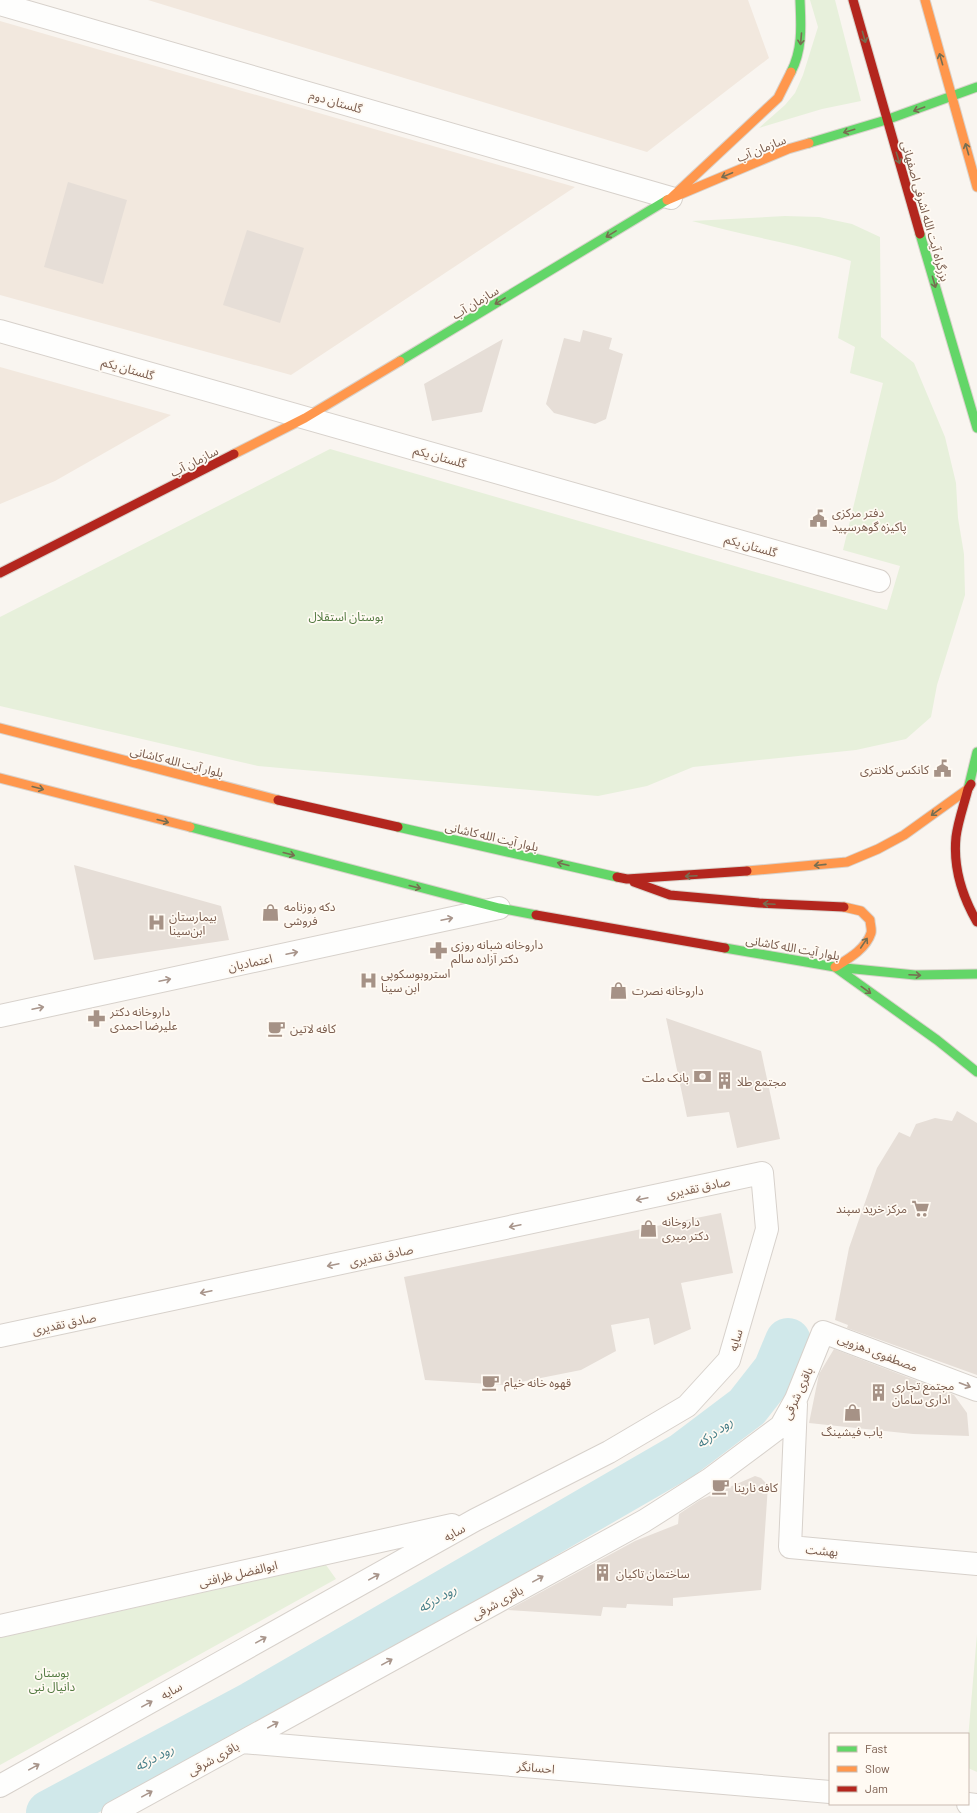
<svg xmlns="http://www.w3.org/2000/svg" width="977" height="1813" viewBox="0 0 977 1813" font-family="Barlow,'Noto Sans Arabic',sans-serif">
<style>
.residential{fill:#f2e8de}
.green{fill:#e7f0db}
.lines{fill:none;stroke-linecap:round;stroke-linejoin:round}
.river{stroke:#d0e8ea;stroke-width:46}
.building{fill:#e6ded7}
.street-casing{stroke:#d7d1cb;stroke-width:24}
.fast-casing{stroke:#d9d2cb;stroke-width:11}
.slow-casing{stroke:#d9d2cb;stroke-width:11}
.jam-casing{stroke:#d9d2cb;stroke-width:11}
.street{stroke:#fefefd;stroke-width:22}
.fast{stroke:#63d668;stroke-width:9}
.slow{stroke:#ff974d;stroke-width:9}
.jam{stroke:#b3261e;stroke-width:9}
.oneway{stroke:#776e51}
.oneway2{stroke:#a8958b}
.labels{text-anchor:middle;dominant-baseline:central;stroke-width:3.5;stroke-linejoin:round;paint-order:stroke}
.street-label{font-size:12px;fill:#7a5c4d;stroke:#fffaf3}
.poi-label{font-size:12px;fill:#7a5c4d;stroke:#fffaf3;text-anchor:start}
.park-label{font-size:12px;fill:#537a41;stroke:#fffaf3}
.water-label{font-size:13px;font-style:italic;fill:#437c86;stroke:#fffaf3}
</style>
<rect width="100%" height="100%" fill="#f9f5f0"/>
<!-- residential -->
<path class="residential" d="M 148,0 L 748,0 L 769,58 L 647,152 Z
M 0,21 L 575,187 L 291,375 L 0,295 Z
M 0,367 L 171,415 L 55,481 L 0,504 Z"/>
<!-- green -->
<path class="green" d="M 810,0 L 835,0 L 861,101 L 822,109 L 759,128 L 785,105 L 795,93 L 803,75 L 818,27 Z
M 785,216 L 819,217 L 852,224 L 880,237 L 881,337 L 914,363 L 945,437 L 956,483 L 958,518 L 964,554 L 965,595 L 937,685 L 931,717 L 906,739 L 856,750 L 693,767 L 647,786 L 598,796 L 258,766 L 0,706 L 0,617 L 330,449 L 887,610 L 900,566 L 843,550 L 883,383 L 850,373 L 855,347 L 838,338 L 851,261 C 799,244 744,236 692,221 Z
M 326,1565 L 336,1579 L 0,1765 L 0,1638 Z
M 977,1634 L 977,1772 L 968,1768 L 968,1739 Z"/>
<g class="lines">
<!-- river -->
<path class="river" d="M 49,1813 L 253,1704 L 682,1456 L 747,1407 L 776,1370 L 788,1341"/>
</g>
<!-- building -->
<path class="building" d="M 68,182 L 127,200 L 103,284 L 44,267 Z
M 247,230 L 304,248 L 280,323 L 223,305 Z
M 583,330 L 612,338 L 609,349 L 623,354 L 606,419 L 595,424 L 554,413 L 546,404 L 564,338 L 580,342 Z
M 503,339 L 482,412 L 432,421 L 424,384 Z
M 74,865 L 221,906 L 229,940 L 94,960 Z
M 666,1018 L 761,1051 L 780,1139 L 737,1148 L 729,1112 L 687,1117 Z
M 957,1111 L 977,1123 L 977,1375 L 847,1328 L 848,1325 L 835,1320 L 849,1248 L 877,1168 L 899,1132 L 910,1137 L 916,1124 L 935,1118 L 952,1121 Z
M 721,1213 L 733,1273 L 681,1283 L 691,1329 L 654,1345 L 649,1318 L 611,1325 L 616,1351 L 581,1370 L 505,1385 L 425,1380 L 404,1277 Z
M 834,1349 L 954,1395 L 967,1413 L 969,1436 L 913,1434 L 809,1423 L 819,1374 Z
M 755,1476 L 761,1478 L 768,1485 L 761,1590 L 673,1598 L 673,1606 L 627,1604 L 626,1608 L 603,1607 L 601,1616 L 508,1610 L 635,1541 L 678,1524 L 679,1514 L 700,1500 Z"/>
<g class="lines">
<defs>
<path id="street" d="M 0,4 L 671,198
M 0,331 L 879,581
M 0,1016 L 499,908
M 0,1336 L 762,1173 L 767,1229 L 729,1360 L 687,1406 L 609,1452 L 475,1520 L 0,1786
M 796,1404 L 790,1547 L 977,1564
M 0,1626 L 452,1525
M 242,1742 L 830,1792
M 968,1804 L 977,1805
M 113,1813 L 644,1521 L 710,1479 L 781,1426 L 796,1399 L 823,1332 L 977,1390"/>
<path id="fast" d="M 791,72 C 803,49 801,25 800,0
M 809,143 L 886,120 L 977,87
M 920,234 L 977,428
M 400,361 L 667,200
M 968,789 L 977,752
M 190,827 L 499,908 L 536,915
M 398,827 L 617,877
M 725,948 L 835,967 L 915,975 L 977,974
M 835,967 L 937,1040 L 977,1072"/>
<path id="slow" d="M 925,0 L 977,187
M 671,198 L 778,98 L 791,72
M 667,200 L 788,149 L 809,143
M 234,454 L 305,418 L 400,361
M 0,728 L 278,800
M 0,778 L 190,827
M 747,871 L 847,862 L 878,849 L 904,835 L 968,789
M 835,967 C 848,959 866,949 871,933 C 872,929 870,924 870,920 L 861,911 L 844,907"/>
<path id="jam" d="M 853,0 L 920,234
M 0,573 L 234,454
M 971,784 L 968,789 C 964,805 958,821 956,837 C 953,867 962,896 977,922
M 278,800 L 398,827
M 617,877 L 627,879 L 747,871
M 634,882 L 670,895 L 759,903 L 844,907
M 536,915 L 725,948"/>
</defs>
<!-- street casing -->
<use href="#street" class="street-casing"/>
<!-- fast casing -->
<use href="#fast" class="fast-casing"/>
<!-- slow casing -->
<use href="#slow" class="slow-casing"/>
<!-- jam casing -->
<use href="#jam" class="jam-casing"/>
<!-- street -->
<use href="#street" class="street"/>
<!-- fast -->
<use href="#fast" class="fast"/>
<!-- slow -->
<use href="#slow" class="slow"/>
<!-- jam -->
<use href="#jam" class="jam"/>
</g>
<!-- one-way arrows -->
<defs><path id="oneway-shaft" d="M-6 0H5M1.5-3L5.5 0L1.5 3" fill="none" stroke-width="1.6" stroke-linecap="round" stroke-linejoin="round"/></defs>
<g class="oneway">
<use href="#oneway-shaft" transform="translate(864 37) rotate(74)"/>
<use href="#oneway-shaft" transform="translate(801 39) rotate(95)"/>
<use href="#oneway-shaft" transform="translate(941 59) rotate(-106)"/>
<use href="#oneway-shaft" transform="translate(919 109) rotate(160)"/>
<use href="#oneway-shaft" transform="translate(849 131) rotate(163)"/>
<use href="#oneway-shaft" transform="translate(967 149) rotate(-106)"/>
<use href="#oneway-shaft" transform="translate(898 158) rotate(73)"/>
<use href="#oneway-shaft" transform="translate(727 175) rotate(157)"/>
<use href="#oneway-shaft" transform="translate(611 234) rotate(149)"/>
<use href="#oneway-shaft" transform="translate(934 282) rotate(74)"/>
<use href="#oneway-shaft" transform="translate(500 301) rotate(149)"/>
<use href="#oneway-shaft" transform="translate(38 788) rotate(15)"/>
<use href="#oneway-shaft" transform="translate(936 812) rotate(144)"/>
<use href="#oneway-shaft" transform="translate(163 821) rotate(15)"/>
<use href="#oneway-shaft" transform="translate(289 854) rotate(15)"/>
<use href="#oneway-shaft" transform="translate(563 864) rotate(-166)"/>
<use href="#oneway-shaft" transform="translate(820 865) rotate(174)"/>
<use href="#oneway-shaft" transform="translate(691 876) rotate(177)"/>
<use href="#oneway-shaft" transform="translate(415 887) rotate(14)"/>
<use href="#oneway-shaft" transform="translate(769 904) rotate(-177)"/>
<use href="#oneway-shaft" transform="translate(864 943) rotate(-56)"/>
<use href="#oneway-shaft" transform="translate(915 975) rotate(3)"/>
<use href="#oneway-shaft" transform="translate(866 990) rotate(36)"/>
</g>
<g class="oneway2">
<use href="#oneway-shaft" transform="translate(447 919) rotate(-12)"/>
<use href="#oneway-shaft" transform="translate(292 953) rotate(-12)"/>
<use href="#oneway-shaft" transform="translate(165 980) rotate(-12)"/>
<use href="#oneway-shaft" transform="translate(38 1008) rotate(-12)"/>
<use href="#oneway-shaft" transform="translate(642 1199) rotate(168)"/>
<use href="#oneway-shaft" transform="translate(515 1226) rotate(168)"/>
<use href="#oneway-shaft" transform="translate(333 1265) rotate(168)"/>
<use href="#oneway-shaft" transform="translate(206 1292) rotate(168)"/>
<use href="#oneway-shaft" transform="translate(965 1385) rotate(21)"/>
<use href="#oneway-shaft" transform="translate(374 1577) rotate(-29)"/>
<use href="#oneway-shaft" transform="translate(538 1579) rotate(-29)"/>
<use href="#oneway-shaft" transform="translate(261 1640) rotate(-29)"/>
<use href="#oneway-shaft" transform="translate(387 1662) rotate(-29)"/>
<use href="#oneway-shaft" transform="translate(147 1704) rotate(-29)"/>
<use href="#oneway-shaft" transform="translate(273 1725) rotate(-29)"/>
<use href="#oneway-shaft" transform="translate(34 1767) rotate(-29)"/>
<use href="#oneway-shaft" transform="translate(147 1794) rotate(-29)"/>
</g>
<!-- icons -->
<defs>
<symbol id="civic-bare" viewBox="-9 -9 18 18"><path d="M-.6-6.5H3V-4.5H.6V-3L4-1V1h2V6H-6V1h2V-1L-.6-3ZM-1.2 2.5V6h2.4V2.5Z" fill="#a69286" stroke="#fffaf3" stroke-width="2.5" paint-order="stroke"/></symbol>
<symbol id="shop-bare" viewBox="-9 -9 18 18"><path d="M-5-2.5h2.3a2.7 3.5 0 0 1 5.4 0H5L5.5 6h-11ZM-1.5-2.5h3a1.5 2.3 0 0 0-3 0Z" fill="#a69286" stroke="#fffaf3" stroke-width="2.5" paint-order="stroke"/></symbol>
<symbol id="hospital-bare" viewBox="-9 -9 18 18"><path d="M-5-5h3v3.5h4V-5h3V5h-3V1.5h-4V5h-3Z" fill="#a69286" stroke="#fffaf3" stroke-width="2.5" paint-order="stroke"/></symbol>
<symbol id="pharmacy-bare" viewBox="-9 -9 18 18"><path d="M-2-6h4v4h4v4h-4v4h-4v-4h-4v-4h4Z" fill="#a69286" stroke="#fffaf3" stroke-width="2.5" paint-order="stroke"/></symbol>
<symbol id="cafe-bare" viewBox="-9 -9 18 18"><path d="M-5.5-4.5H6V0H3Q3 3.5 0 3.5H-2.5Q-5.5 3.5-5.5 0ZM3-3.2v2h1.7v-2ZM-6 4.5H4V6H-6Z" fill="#a69286" stroke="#fffaf3" stroke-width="2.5" paint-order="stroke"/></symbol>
<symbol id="bank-bare" viewBox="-9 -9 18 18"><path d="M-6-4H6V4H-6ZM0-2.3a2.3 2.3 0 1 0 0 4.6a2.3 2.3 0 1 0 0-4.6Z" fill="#a69286" stroke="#fffaf3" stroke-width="2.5" paint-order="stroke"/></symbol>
<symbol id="building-bare" viewBox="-9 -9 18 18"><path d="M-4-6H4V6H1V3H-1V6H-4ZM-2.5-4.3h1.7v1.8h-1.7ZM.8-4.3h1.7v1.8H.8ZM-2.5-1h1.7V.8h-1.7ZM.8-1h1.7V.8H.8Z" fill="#a69286" stroke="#fffaf3" stroke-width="2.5" paint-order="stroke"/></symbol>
<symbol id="supermarket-bare" viewBox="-9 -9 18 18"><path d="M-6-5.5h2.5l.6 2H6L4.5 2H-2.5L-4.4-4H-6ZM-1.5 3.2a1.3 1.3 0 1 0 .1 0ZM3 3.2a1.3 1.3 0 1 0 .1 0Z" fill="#a69286" stroke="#fffaf3" stroke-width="2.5" paint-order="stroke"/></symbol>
</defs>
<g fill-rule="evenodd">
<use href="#civic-bare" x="806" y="506" width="25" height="25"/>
<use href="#civic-bare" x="930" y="756" width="25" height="25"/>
<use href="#shop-bare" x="258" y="900" width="25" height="25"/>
<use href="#hospital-bare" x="144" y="910" width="25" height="25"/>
<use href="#pharmacy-bare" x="426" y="938" width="25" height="25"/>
<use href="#hospital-bare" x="356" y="968" width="25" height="25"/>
<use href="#shop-bare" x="606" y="978" width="25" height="25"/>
<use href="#pharmacy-bare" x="84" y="1006" width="25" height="25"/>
<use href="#cafe-bare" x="264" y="1016" width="25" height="25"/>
<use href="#bank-bare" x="690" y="1064" width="25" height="25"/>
<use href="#building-bare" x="712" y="1068" width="25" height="25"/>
<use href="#supermarket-bare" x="908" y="1196" width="25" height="25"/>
<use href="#shop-bare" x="636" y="1216" width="25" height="25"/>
<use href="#cafe-bare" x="478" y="1370" width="25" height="25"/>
<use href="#building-bare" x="866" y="1380" width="25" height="25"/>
<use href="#shop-bare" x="840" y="1400" width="25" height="25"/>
<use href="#cafe-bare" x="708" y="1474" width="25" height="25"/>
<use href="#building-bare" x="590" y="1560" width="25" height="25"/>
</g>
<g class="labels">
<!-- street labels -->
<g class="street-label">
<text transform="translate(336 101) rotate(16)">گلستان دوم</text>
<text transform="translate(761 148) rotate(-22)">سازمان آب</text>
<text transform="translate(926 211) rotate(74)">بزرگراه آیت الله اشرفی اصفهانی</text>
<text transform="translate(475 302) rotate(-31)">سازمان آب</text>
<text transform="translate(128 368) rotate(16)">گلستان یکم</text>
<text transform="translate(440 456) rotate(16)">گلستان یکم</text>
<text transform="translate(194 461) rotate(-27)">سازمان آب</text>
<text transform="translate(751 545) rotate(16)">گلستان یکم</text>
<text transform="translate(177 761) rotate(14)">بلوار آیت الله کاشانی</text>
<text transform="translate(492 836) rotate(13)">بلوار آیت الله کاشانی</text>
<text transform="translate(793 947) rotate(10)">بلوار آیت الله کاشانی</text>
<text transform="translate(250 962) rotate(-12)">اعتمادیان</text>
<text transform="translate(698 1187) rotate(-12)">صادق تقدیری</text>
<text transform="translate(381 1255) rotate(-12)">صادق تقدیری</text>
<text transform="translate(64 1323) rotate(-12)">صادق تقدیری</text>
<text transform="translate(735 1340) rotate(-74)">سایه</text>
<text transform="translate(878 1352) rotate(21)">مصطفوی دهزویی</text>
<text transform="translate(797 1393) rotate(-65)">باقری شرقی</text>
<text transform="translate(454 1532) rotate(-29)">سایه</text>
<text transform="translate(822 1550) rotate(5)">بهشت</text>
<text transform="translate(238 1573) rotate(-13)">ابوالفضل ظرافتی</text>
<text transform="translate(497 1602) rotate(-29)">باقری شرقی</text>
<text transform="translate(171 1690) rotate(-29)">سایه</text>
<text transform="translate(213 1758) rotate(-29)">باقری شرقی</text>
<text transform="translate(536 1767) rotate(5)">احسانگر</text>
</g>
<!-- poi labels -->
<g class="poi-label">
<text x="832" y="512">دفتر مرکزی<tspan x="832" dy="14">پاکیزه گوهرسپید</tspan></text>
<text x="929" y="769" text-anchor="end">کانکس کلانتری</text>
<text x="284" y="906">دکه روزنامه<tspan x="284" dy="14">فروشی</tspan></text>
<text x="169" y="916">بیمارستان<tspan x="169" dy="14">ابن‌سینا</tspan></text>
<text x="451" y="944">داروخانه شبانه روزی<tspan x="451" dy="14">دکتر آزاده سالم</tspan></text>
<text x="381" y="973">استروبوسکوپی<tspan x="381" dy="14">ابن سینا</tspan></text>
<text x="632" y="990">داروخانه نصرت</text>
<text x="110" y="1011">داروخانه دکتر<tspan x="110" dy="14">علیرضا احمدی</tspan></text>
<text x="290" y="1028">کافه لاتین</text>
<text x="689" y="1077" text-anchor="end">بانک ملت</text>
<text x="737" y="1081">مجتمع طلا</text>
<text x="907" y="1208" text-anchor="end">مرکز خرید سپند</text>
<text x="662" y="1221">داروخانه<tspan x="662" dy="14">دکتر میری</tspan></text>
<text x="504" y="1382">قهوه خانه خیام</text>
<text x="892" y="1385">مجتمع تجاری<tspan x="892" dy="14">اداری سامان</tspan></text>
<text x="852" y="1431" text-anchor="middle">یاب فیشینگ</text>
<text x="734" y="1487">کافه نارینا</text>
<text x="616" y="1573">ساختمان تاکیان</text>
</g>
<!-- park labels -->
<g class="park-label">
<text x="346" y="616">بوستان استقلال</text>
<text x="52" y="1672">بوستان<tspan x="52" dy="14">دانیال نبی</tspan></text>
</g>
<!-- water labels -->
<g class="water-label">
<text transform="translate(714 1432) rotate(-37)">رود درکه</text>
<text transform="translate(437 1598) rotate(-30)">رود درکه</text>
<text transform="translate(154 1757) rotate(-28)">رود درکه</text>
</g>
</g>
<!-- legend -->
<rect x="829" y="1733" width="140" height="72" fill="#fffaf3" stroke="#cabbb1"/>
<rect x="837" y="1746" width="20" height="6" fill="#63d668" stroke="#cabbb1"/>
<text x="865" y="1753" font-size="12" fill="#7a5c4d">Fast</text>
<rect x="837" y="1766" width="20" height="6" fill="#ff974d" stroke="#cabbb1"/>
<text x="865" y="1773" font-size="12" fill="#7a5c4d">Slow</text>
<rect x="837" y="1786" width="20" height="6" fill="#b3261e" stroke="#cabbb1"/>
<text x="865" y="1793" font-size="12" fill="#7a5c4d">Jam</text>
</svg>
